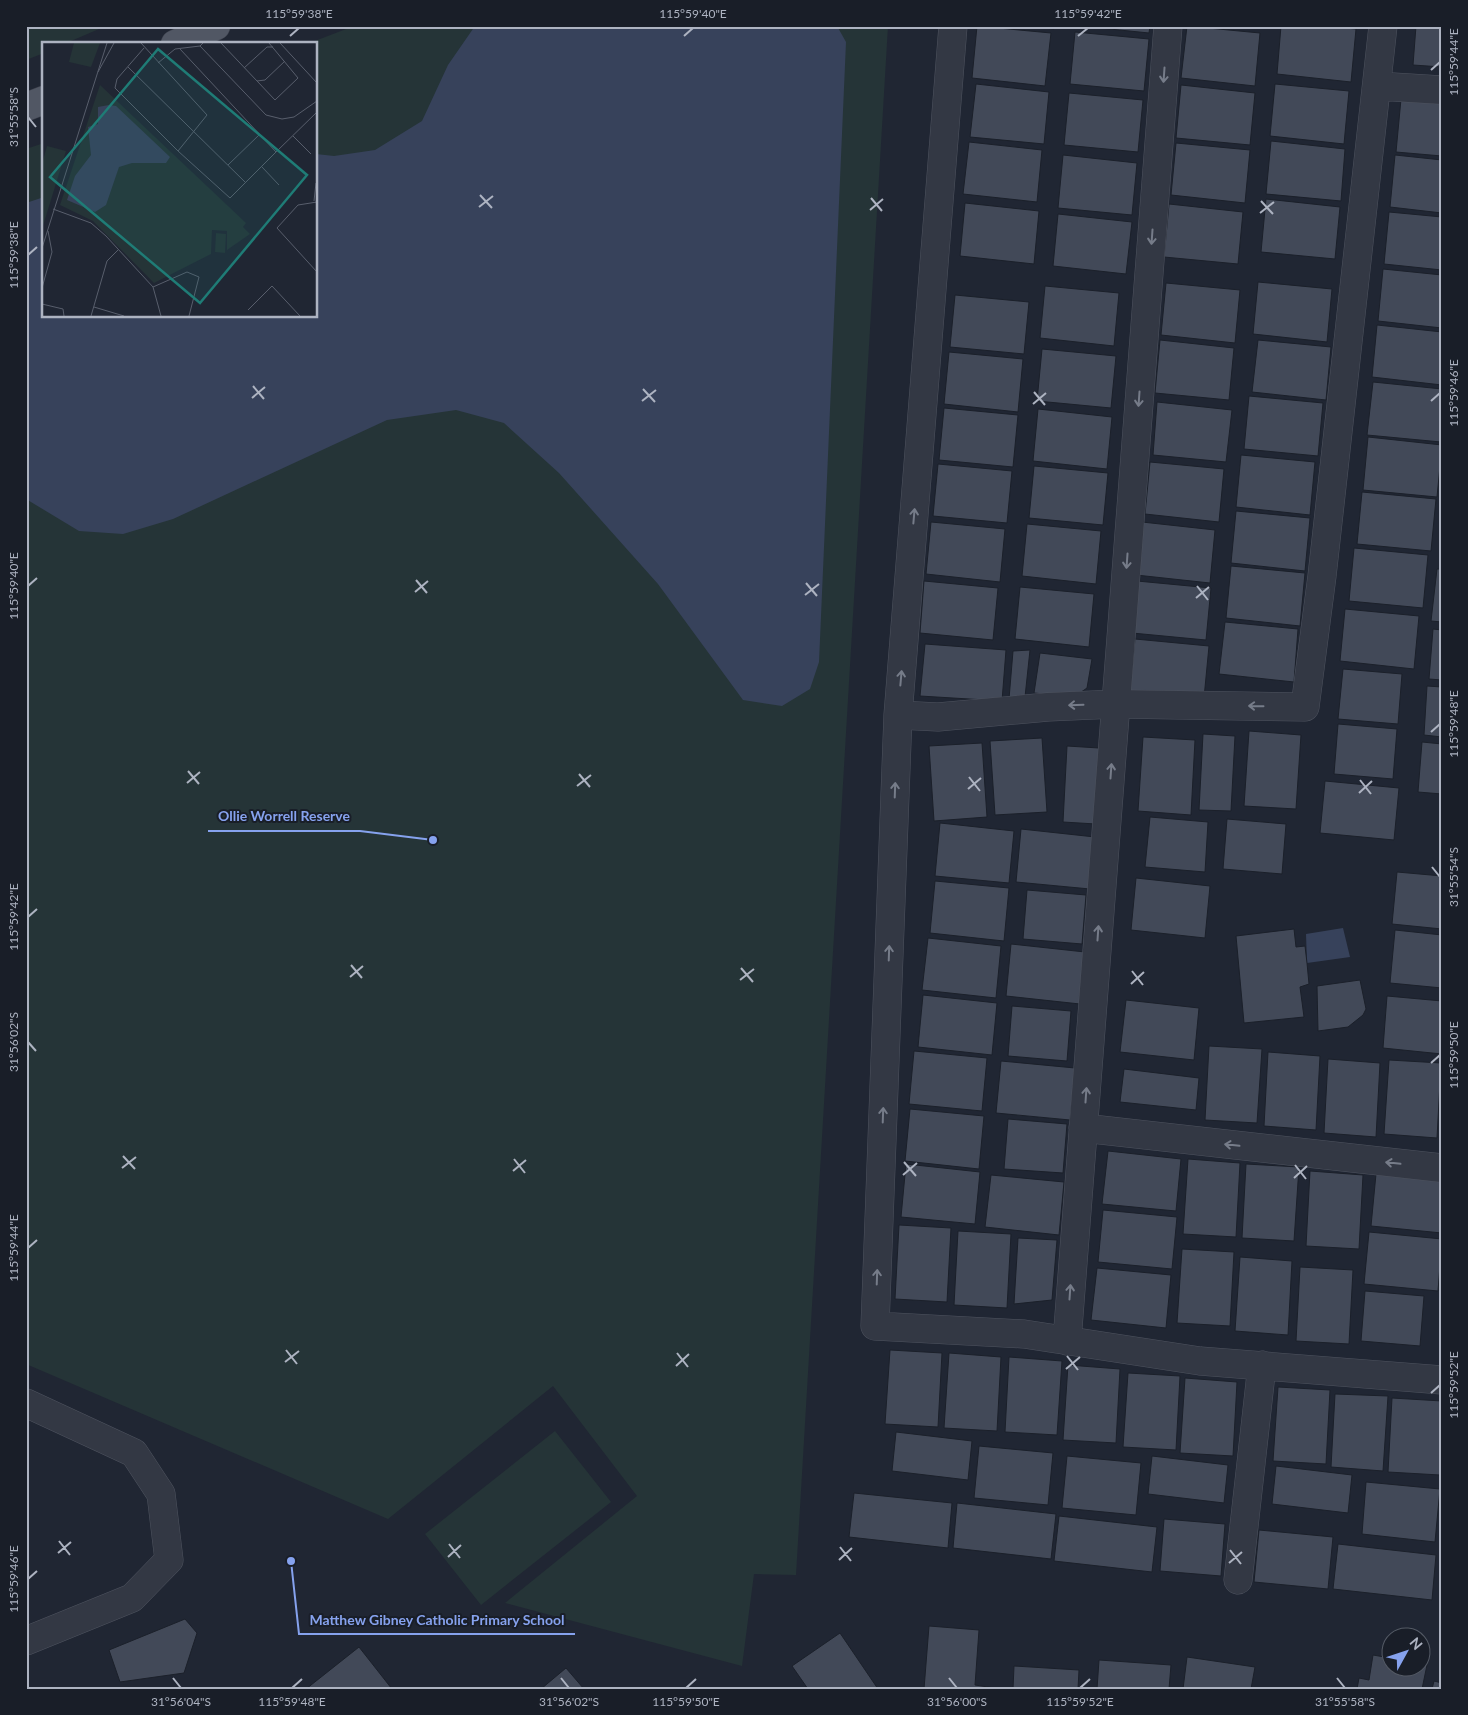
<svg xmlns="http://www.w3.org/2000/svg" width="1468" height="1715" viewBox="0 0 1468 1715" font-family="Lato,sans-serif">
<style>
.green{fill:#253437}
.water{fill:#37425b}
.building{fill:#424958;stroke:#1b202a}
.lines{fill:none;stroke-linecap:round;stroke-linejoin:round}
.minor-casing{stroke:#4e535f;stroke-width:29}
.major-casing{stroke:#3d414d;stroke-width:29}
.minor{stroke:#333844;stroke-width:28}
.major{stroke:#515764;stroke-width:28}
.oneway{stroke:#767c89}
.ticks{fill:none;stroke:#adb3c1;stroke-width:2}
.inset-road{fill:none;stroke:#585e6c;stroke-width:1}
.view{fill:#1f7c76;fill-opacity:0.15;stroke:#1f7c76;stroke-width:2.5}
.inset-edge{fill:none;stroke:#adb3c1;stroke-width:2.5}
.leader{fill:none;stroke:#86a2ee;stroke-width:2}
.callout-dot{fill:#86a2ee;stroke:#191e28;stroke-width:2}
.callout-label{font-size:14px;text-anchor:middle;font-weight:bold;fill:#86a2ee;stroke:#191e28;stroke-width:4;stroke-linejoin:round;paint-order:stroke}
.neatline{fill:none;stroke:#adb3c1;stroke-width:2}
.ticks-label{font-size:12px;text-anchor:middle;fill:#adb3c1}
</style>
<rect width="100%" height="100%" fill="#202633"/>
<!-- green -->
<path class="green" d="M 26,26 L 106,26 L 64,44 L 44,44 L 44,53 L 26,60 Z
M 354,26 L 888,26 L 796,1575 L 754,1574 L 742,1666 L 505,1603 L 637,1496 L 553,1386 L 388,1519 L 26,1364 L 26,149 L 44,143 L 44,316 L 316,316 L 316,44 L 307,44 Z
M 555,1431 L 611,1502 L 481,1605 L 425,1534 Z"/>
<!-- water -->
<path class="water" d="M 475,26 L 837,26 L 846,42 L 819,662 L 810,689 L 782,706 L 743,700 L 658,584 L 559,473 L 504,423 L 456,410 L 387,420 L 173,519 L 123,534 L 79,531 L 26,499 L 26,203 L 44,197 L 44,316 L 316,316 L 316,154 L 334,156 L 375,150 L 422,121 L 448,65 Z
M 1343,928 L 1350,957 L 1307,963 L 1306,934 Z"/>
<!-- building -->
<path class="building" d="M 977,26 L 1051,33 L 1045,86 L 972,78 Z
M 1024,26 L 1054,26 L 1054,29 Z
M 1080,26 L 1150,26 L 1149,33 Z
M 1187,26 L 1260,33 L 1255,86 L 1181,78 Z
M 1281,26 L 1324,26 L 1356,29 L 1351,82 L 1277,74 Z
M 1416,26 L 1442,26 L 1442,67 L 1413,65 Z
M 1075,32 L 1149,39 L 1144,91 L 1070,84 Z
M 976,84 L 1049,92 L 1044,144 L 970,137 Z
M 1275,84 L 1349,91 L 1344,144 L 1270,136 Z
M 1181,85 L 1255,93 L 1250,145 L 1176,138 Z
M 1069,93 L 1143,100 L 1138,152 L 1064,145 Z
M 1401,99 L 1442,103 L 1442,156 L 1396,152 Z
M 1271,141 L 1345,149 L 1341,201 L 1266,194 Z
M 969,142 L 1042,150 L 1037,202 L 963,194 Z
M 1176,143 L 1250,150 L 1245,203 L 1171,195 Z
M 1063,155 L 1137,163 L 1132,215 L 1058,208 Z
M 1395,155 L 1442,160 L 1442,213 L 1390,207 Z
M 1266,199 L 1340,207 L 1335,259 L 1261,252 Z
M 965,203 L 1039,211 L 1034,264 L 960,256 Z
M 1169,204 L 1243,212 L 1238,264 L 1164,257 Z
M 1389,212 L 1442,217 L 1442,270 L 1384,264 Z
M 1058,214 L 1132,222 L 1126,274 L 1053,266 Z
M 1383,269 L 1442,275 L 1442,328 L 1378,321 Z
M 1258,282 L 1332,289 L 1327,342 L 1253,334 Z
M 1166,283 L 1240,290 L 1235,343 L 1161,335 Z
M 1045,286 L 1119,293 L 1114,346 L 1040,338 Z
M 955,295 L 1029,302 L 1024,354 L 950,347 Z
M 1377,325 L 1442,332 L 1442,385 L 1372,377 Z
M 1160,340 L 1234,348 L 1229,400 L 1155,393 Z
M 1258,340 L 1331,347 L 1326,400 L 1252,392 Z
M 1042,349 L 1116,356 L 1111,408 L 1037,401 Z
M 949,352 L 1023,359 L 1018,412 L 944,404 Z
M 1373,382 L 1442,389 L 1441,442 L 1367,435 Z
M 1249,396 L 1323,403 L 1318,456 L 1244,449 Z
M 1157,402 L 1232,410 L 1226,462 L 1153,455 Z
M 944,408 L 1018,415 L 1013,467 L 939,460 Z
M 1038,409 L 1112,417 L 1107,469 L 1033,461 Z
M 1368,437 L 1442,445 L 1437,497 L 1363,490 Z
M 1241,455 L 1315,462 L 1310,515 L 1236,507 Z
M 1150,462 L 1224,469 L 1219,522 L 1145,514 Z
M 938,464 L 1012,471 L 1007,523 L 933,516 Z
M 1034,466 L 1108,473 L 1103,525 L 1029,518 Z
M 1362,492 L 1436,499 L 1431,551 L 1357,544 Z
M 1236,511 L 1310,518 L 1305,571 L 1231,563 Z
M 931,522 L 1005,529 L 1000,582 L 926,574 Z
M 1142,522 L 1215,530 L 1210,583 L 1136,575 Z
M 1027,524 L 1101,531 L 1096,584 L 1022,576 Z
M 1354,548 L 1428,555 L 1423,608 L 1349,601 Z
M 1231,566 L 1305,573 L 1300,626 L 1226,618 Z
M 1437,569 L 1442,569 L 1442,622 L 1431,621 Z
M 924,581 L 998,588 L 993,640 L 920,633 Z
M 1137,581 L 1211,588 L 1206,640 L 1132,633 Z
M 1020,587 L 1094,594 L 1089,647 L 1015,639 Z
M 1345,609 L 1419,616 L 1414,669 L 1340,661 Z
M 1225,622 L 1298,629 L 1294,682 L 1219,674 Z
M 1433,629 L 1442,630 L 1442,680 L 1429,679 Z
M 1135,639 L 1209,646 L 1204,698 L 1130,691 Z
M 925,644 L 1006,650 L 1002,701 L 920,696 Z
M 1030,650 L 1025,697 L 1009,699 L 1013,651 Z
M 1040,653 L 1092,659 L 1087,688 L 1074,697 L 1034,693 Z
M 1343,669 L 1402,674 L 1398,724 L 1338,719 Z
M 1427,686 L 1442,687 L 1442,737 L 1424,735 Z
M 1338,724 L 1397,729 L 1393,779 L 1334,774 Z
M 1249,731 L 1301,735 L 1296,809 L 1244,806 Z
M 1203,734 L 1235,736 L 1231,811 L 1199,810 Z
M 1143,737 L 1195,740 L 1191,815 L 1138,811 Z
M 1042,738 L 1047,812 L 995,815 L 990,741 Z
M 1422,742 L 1442,744 L 1442,794 L 1418,792 Z
M 982,743 L 987,817 L 934,821 L 929,746 Z
M 1067,746 L 1099,748 L 1096,824 L 1063,822 Z
M 1325,781 L 1399,788 L 1394,840 L 1320,833 Z
M 1150,817 L 1208,822 L 1205,872 L 1145,867 Z
M 1227,819 L 1286,824 L 1282,874 L 1223,869 Z
M 940,823 L 1014,831 L 1009,883 L 935,876 Z
M 1021,829 L 1095,837 L 1090,889 L 1016,882 Z
M 1397,872 L 1442,876 L 1442,929 L 1392,924 Z
M 1136,878 L 1210,886 L 1205,938 L 1131,930 Z
M 935,881 L 1009,888 L 1004,941 L 930,933 Z
M 1027,890 L 1086,895 L 1082,944 L 1023,939 Z
M 1294,929 L 1296,947 L 1305,946 L 1307,963 L 1309,984 L 1300,987 L 1304,1017 L 1244,1023 L 1236,936 Z
M 1395,930 L 1442,935 L 1442,988 L 1390,983 Z
M 928,938 L 1001,946 L 996,998 L 922,990 Z
M 1011,944 L 1085,952 L 1080,1004 L 1006,996 Z
M 1360,980 L 1366,1009 L 1363,1015 L 1348,1027 L 1318,1031 L 1317,986 Z
M 923,995 L 997,1003 L 992,1055 L 918,1047 Z
M 1387,996 L 1442,1001 L 1442,1054 L 1383,1048 Z
M 1126,1000 L 1199,1008 L 1194,1060 L 1120,1052 Z
M 1012,1006 L 1071,1011 L 1067,1061 L 1008,1056 Z
M 1209,1046 L 1262,1049 L 1257,1123 L 1205,1120 Z
M 914,1051 L 987,1058 L 982,1111 L 909,1104 Z
M 1268,1052 L 1320,1056 L 1316,1130 L 1264,1126 Z
M 1328,1059 L 1380,1063 L 1376,1137 L 1324,1133 Z
M 1389,1060 L 1441,1063 L 1437,1138 L 1384,1134 Z
M 1001,1061 L 1075,1068 L 1070,1120 L 996,1113 Z
M 1124,1069 L 1199,1078 L 1196,1110 L 1120,1102 Z
M 910,1109 L 984,1116 L 979,1169 L 905,1161 Z
M 1008,1119 L 1067,1124 L 1063,1173 L 1004,1169 Z
M 1108,1151 L 1181,1159 L 1176,1211 L 1102,1204 Z
M 1188,1159 L 1240,1163 L 1236,1237 L 1183,1234 Z
M 906,1164 L 980,1172 L 975,1224 L 901,1217 Z
M 1246,1164 L 1299,1167 L 1294,1241 L 1242,1238 Z
M 1310,1171 L 1363,1175 L 1359,1249 L 1306,1246 Z
M 1376,1174 L 1442,1180 L 1442,1233 L 1371,1226 Z
M 991,1175 L 1064,1182 L 1059,1235 L 985,1227 Z
M 1103,1210 L 1177,1217 L 1172,1269 L 1098,1262 Z
M 899,1225 L 951,1228 L 947,1302 L 895,1299 Z
M 958,1231 L 1011,1234 L 1007,1308 L 954,1305 Z
M 1369,1232 L 1442,1239 L 1438,1291 L 1364,1284 Z
M 1018,1238 L 1057,1240 L 1052,1300 L 1014,1304 Z
M 1182,1249 L 1234,1252 L 1230,1326 L 1177,1323 Z
M 1240,1257 L 1292,1261 L 1288,1335 L 1235,1331 Z
M 1300,1267 L 1353,1270 L 1349,1344 L 1296,1341 Z
M 1097,1268 L 1171,1275 L 1166,1328 L 1091,1320 Z
M 1365,1291 L 1424,1296 L 1420,1346 L 1361,1341 Z
M 890,1350 L 942,1353 L 938,1427 L 885,1424 Z
M 949,1353 L 1001,1357 L 997,1431 L 944,1428 Z
M 1009,1357 L 1062,1361 L 1057,1435 L 1005,1432 Z
M 1068,1365 L 1120,1369 L 1116,1443 L 1063,1440 Z
M 1128,1373 L 1180,1376 L 1176,1450 L 1123,1447 Z
M 1185,1378 L 1237,1382 L 1233,1456 L 1180,1453 Z
M 1278,1387 L 1330,1390 L 1326,1464 L 1273,1461 Z
M 1335,1394 L 1388,1396 L 1383,1471 L 1331,1467 Z
M 1392,1398 L 1442,1401 L 1440,1475 L 1388,1472 Z
M 896,1432 L 972,1441 L 968,1480 L 892,1471 Z
M 979,1446 L 1053,1453 L 1048,1505 L 974,1498 Z
M 1067,1456 L 1141,1463 L 1136,1515 L 1062,1508 Z
M 1152,1456 L 1228,1465 L 1224,1503 L 1148,1494 Z
M 1276,1466 L 1352,1475 L 1348,1513 L 1272,1504 Z
M 1366,1482 L 1440,1489 L 1435,1542 L 1362,1534 Z
M 854,1493 L 952,1503 L 948,1548 L 849,1537 Z
M 957,1503 L 1056,1514 L 1051,1559 L 953,1548 Z
M 1059,1516 L 1157,1527 L 1152,1572 L 1054,1561 Z
M 1164,1519 L 1225,1524 L 1221,1576 L 1160,1571 Z
M 1259,1530 L 1333,1537 L 1328,1589 L 1254,1582 Z
M 1338,1544 L 1436,1555 L 1432,1600 L 1333,1589 Z
M 185,1619 L 197,1633 L 184,1673 L 120,1682 L 109,1650 Z
M 929,1626 L 979,1630 L 975,1685 L 1001,1689 L 924,1689 Z
M 840,1633 L 878,1689 L 808,1689 L 792,1666 Z
M 359,1647 L 392,1689 L 306,1689 Z
M 1373,1655 L 1390,1658 L 1390,1668 L 1420,1668 L 1420,1664 L 1427,1665 L 1422,1689 L 1357,1689 L 1359,1678 L 1369,1680 Z
M 1187,1657 L 1255,1667 L 1251,1689 L 1183,1689 Z
M 1099,1660 L 1171,1665 L 1169,1689 L 1097,1689 Z
M 1014,1666 L 1079,1670 L 1078,1689 L 1013,1689 Z
M 566,1668 L 584,1689 L 541,1689 Z
M 1434,1681 L 1442,1683 L 1442,1689 L 1432,1689 Z"/>
<g class="lines">
<defs>
<path id="minor" d="M 953,26 L 898,715 L 938,717 L 1048,707 L 1116,704 L 1305,707 L 1322,576 L 1383,26
M 1377,86 L 1442,90
M 898,715 L 875,1326 L 1024,1334 L 1200,1361 L 1442,1380
M 1083,1128 L 1442,1168
M 1067,1341 L 1168,26
M 26,1403 L 134,1453 L 161,1494 L 169,1560 L 132,1598 L 26,1641
M 1238,1580 L 1262,1365"/>
<path id="major" d="M 175,44 L 216,26
M 26,107 L 44,100"/>
</defs>
<!-- minor casing -->
<use href="#minor" class="minor-casing"/>
<!-- major casing -->
<use href="#major" class="major-casing"/>
<!-- minor -->
<use href="#minor" class="minor"/>
<!-- major -->
<use href="#major" class="major"/>
</g>
<!-- one-way arrows -->
<defs><path id="oneway-shaft" d="M-6 0H5M1.5-3L5.5 0L1.5 3" fill="none" stroke-width="1.6" stroke-linecap="round" stroke-linejoin="round" transform="scale(1.25)"/></defs>
<g class="oneway">
<use href="#oneway-shaft" transform="translate(1164 75) rotate(94)"/>
<use href="#oneway-shaft" transform="translate(1152 237) rotate(94)"/>
<use href="#oneway-shaft" transform="translate(1139 399) rotate(94)"/>
<use href="#oneway-shaft" transform="translate(914 516) rotate(-85)"/>
<use href="#oneway-shaft" transform="translate(1127 561) rotate(94)"/>
<use href="#oneway-shaft" transform="translate(901 678) rotate(-85)"/>
<use href="#oneway-shaft" transform="translate(1076 705) rotate(178)"/>
<use href="#oneway-shaft" transform="translate(1256 706) rotate(-179)"/>
<use href="#oneway-shaft" transform="translate(1111 771) rotate(-86)"/>
<use href="#oneway-shaft" transform="translate(895 790) rotate(-88)"/>
<use href="#oneway-shaft" transform="translate(1098 933) rotate(-86)"/>
<use href="#oneway-shaft" transform="translate(889 953) rotate(-88)"/>
<use href="#oneway-shaft" transform="translate(1086 1095) rotate(-86)"/>
<use href="#oneway-shaft" transform="translate(883 1115) rotate(-88)"/>
<use href="#oneway-shaft" transform="translate(1232 1145) rotate(-174)"/>
<use href="#oneway-shaft" transform="translate(1393 1163) rotate(-174)"/>
<use href="#oneway-shaft" transform="translate(877 1277) rotate(-88)"/>
<use href="#oneway-shaft" transform="translate(1070 1292) rotate(-86)"/>
</g>
<!-- ticks -->
<path class="ticks" d="M 290,36 L 299,28M 684,36 L 693,28M 1078,36 L 1088,28M 1431,70 L 1440,62M 28,117 L 36,127M 480,195 L 492,208M 871,198 L 882,211M 1261,201 L 1273,214M 479,207 L 493,196M 870,210 L 883,199M 1260,213 L 1274,202M 28,255 L 37,247M 253,386 L 264,399M 643,389 L 655,402M 1034,392 L 1045,405M 252,398 L 265,387M 642,401 L 656,390M 1431,401 L 1440,393M 1033,404 L 1046,393M 416,580 L 427,593M 806,583 L 817,596M 28,586 L 37,578M 1197,586 L 1208,600M 415,592 L 428,581M 805,595 L 819,584M 1196,598 L 1209,587M 1431,732 L 1440,724M 188,771 L 199,784M 579,774 L 590,787M 969,777 L 980,791M 1360,780 L 1371,794M 187,783 L 200,772M 577,786 L 591,775M 968,789 L 981,778M 1359,793 L 1372,781M 1432,867 L 1440,877M 28,917 L 37,909M 351,965 L 362,978M 741,968 L 753,982M 1132,971 L 1143,985M 350,977 L 363,966M 740,980 L 754,969M 1131,984 L 1144,972M 28,1042 L 36,1051M 1431,1063 L 1440,1055M 123,1156 L 135,1169M 514,1159 L 525,1173M 904,1162 L 916,1176M 1295,1165 L 1306,1179M 122,1168 L 136,1157M 513,1171 L 526,1160M 903,1175 L 917,1163M 1294,1178 L 1307,1166M 28,1248 L 37,1240M 286,1350 L 297,1364M 677,1353 L 688,1367M 1067,1356 L 1078,1370M 285,1362 L 299,1351M 676,1366 L 689,1354M 1066,1369 L 1080,1357M 1431,1393 L 1440,1385M 59,1541 L 70,1555M 449,1544 L 460,1558M 840,1547 L 851,1561M 1230,1550 L 1241,1564M 58,1553 L 71,1542M 448,1557 L 461,1545M 839,1560 L 852,1548M 1229,1563 L 1242,1552M 28,1579 L 37,1571M 173,1678 L 181,1688M 561,1678 L 569,1688M 949,1678 L 957,1688M 1337,1678 L 1345,1688M 292,1688 L 302,1679M 686,1688 L 696,1679M 1080,1688 L 1090,1679"/>
<!-- overview -->
<g transform="translate(42 42)">
<rect width="275" height="275" fill="#202633"/>
<path d="M 32,1 L 58,1 L 49,25 L 27,20 ZM 58,43 L 204,181 L 201,185 L 208,192 L 185,208 L 185,189 L 170,188 L 169,212 L 112,241 L 51,179 L 18,163 ZM 5,104 L 24,109 L 0,187 L 0,122 ZM 174,191 L 184,192 L 183,211 L 173,210 Z" fill="#253437"/>
<path d="M 67,63 L 74,64 L 128,115 L 124,121 L 90,121 L 77,125 L 64,163 L 53,170 L 25,158 L 33,134 L 49,113 L 46,85 L 56,82 L 56,65 Z" fill="#37425b"/>
<path class="inset-road" d="M 99,1 L 165,73 L 136,109 L 73,46 L 75,37 L 102,6M 161,1 L 158,4 L 224,73 L 240,77 L 252,75 L 275,59M 179,1 L 233,58 L 256,36 L 227,1M 238,1 L 275,41M 116,21 L 133,7 L 158,4M 86,25 L 203,140M 202,26 L 225,5 L 231,5M 56,30 L 72,1M 215,39 L 223,38 L 243,19M 251,94 L 269,112M 136,109 L 188,156 L 234,110 L 138,7M 234,110 L 275,70M 186,123 L 217,93M 220,125 L 237,143M 272,159 L 274,141M 275,160 L 256,163 L 235,186 L 275,230M 11,167 L 49,181 L 64,194 L 111,245 L 119,274M 0,206 L 65,1M 111,245 L 145,230 L 157,235 L 147,274M 0,246 L 10,210 L 6,189M 0,262 L 21,267 L 22,274M 52,265 L 82,274M 206,268 L 230,244 L 258,274M 49,274 L 65,219 L 76,208"/>
<path class="view" d="M 116,7 L 265,133 L 158,261 L 8,135 Z"/>
<rect width="275" height="275" class="inset-edge"/>
</g>
<!-- callouts -->
<path class="leader" d="M433 840L360 831H208M291 1561L299 1634H575"/>
<g class="callout-dot">
<circle cx="433" cy="840" r="5"/>
<circle cx="291" cy="1561" r="5"/>
</g>
<g class="callout-label">
<text x="284" y="821">Ollie Worrell Reserve</text>
<text x="437" y="1625">Matthew Gibney Catholic Primary School</text>
</g>
<!-- border -->
<rect width="1468" height="1715" fill="none" stroke="#191e28" stroke-width="55"/>
<!-- north arrow -->
<g transform="translate(1406 1652) rotate(50)"><circle r="24" fill="#191e28" stroke="#545a65"/>
<path d="M0-4L9 19L0 12L-9 19Z" fill="#86a2ee"/>
<text y="-8" font-size="14" font-weight="bold" text-anchor="middle" fill="#adb3c1">N</text>
</g>
<rect x="28" y="28" width="1412" height="1660" class="neatline"/>
<g class="ticks-label">
<text x="299" y="18">115°59'38"E</text>
<text x="693" y="18">115°59'40"E</text>
<text x="1088" y="18">115°59'42"E</text>
<text transform="translate(1454 62) rotate(-90)" y="4">115°59'44"E</text>
<text transform="translate(14 117) rotate(-90)" y="4">31°55'58"S</text>
<text transform="translate(14 255) rotate(-90)" y="4">115°59'38"E</text>
<text transform="translate(1454 393) rotate(-90)" y="4">115°59'46"E</text>
<text transform="translate(14 586) rotate(-90)" y="4">115°59'40"E</text>
<text transform="translate(1454 724) rotate(-90)" y="4">115°59'48"E</text>
<text transform="translate(1454 877) rotate(-90)" y="4">31°55'54"S</text>
<text transform="translate(14 917) rotate(-90)" y="4">115°59'42"E</text>
<text transform="translate(14 1042) rotate(-90)" y="4">31°56'02"S</text>
<text transform="translate(1454 1055) rotate(-90)" y="4">115°59'50"E</text>
<text transform="translate(14 1248) rotate(-90)" y="4">115°59'44"E</text>
<text transform="translate(1454 1385) rotate(-90)" y="4">115°59'52"E</text>
<text transform="translate(14 1579) rotate(-90)" y="4">115°59'46"E</text>
<text x="181" y="1706">31°56'04"S</text>
<text x="292" y="1706">115°59'48"E</text>
<text x="569" y="1706">31°56'02"S</text>
<text x="686" y="1706">115°59'50"E</text>
<text x="957" y="1706">31°56'00"S</text>
<text x="1080" y="1706">115°59'52"E</text>
<text x="1345" y="1706">31°55'58"S</text>
</g>
</svg>
